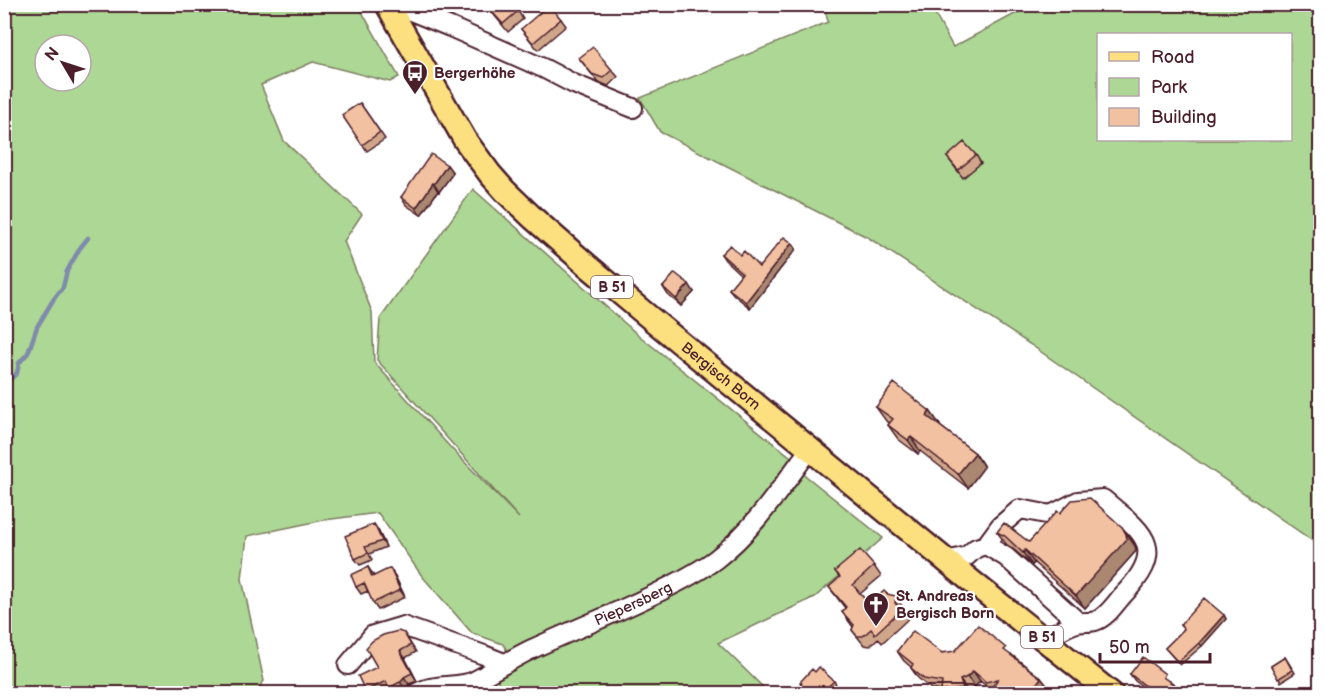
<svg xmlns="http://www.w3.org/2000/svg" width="1325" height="698" viewBox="0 0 1325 698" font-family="'Balsamiq Sans',sans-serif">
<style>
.green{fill:#add794;stroke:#7c7b60;stroke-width:1.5;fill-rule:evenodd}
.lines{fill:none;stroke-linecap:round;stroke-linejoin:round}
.stream{stroke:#7e8baa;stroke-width:4.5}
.minor-casing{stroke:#4a1f2b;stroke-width:22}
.major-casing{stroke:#4a1f2b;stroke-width:27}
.minor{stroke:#fff;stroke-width:18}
.major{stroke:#fce080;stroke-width:22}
.wall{fill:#d0a68b;stroke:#4a1f2b;stroke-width:1.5}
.shaded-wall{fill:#a98771;stroke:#4a1f2b;stroke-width:1.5}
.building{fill:#f2c1a2;stroke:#4a1f2b;stroke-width:1.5}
.labels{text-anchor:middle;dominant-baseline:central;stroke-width:4.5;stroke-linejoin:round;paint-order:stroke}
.shield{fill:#fff;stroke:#80626b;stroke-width:1.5}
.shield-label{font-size:14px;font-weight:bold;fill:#4a1f2b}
.poi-label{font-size:15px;font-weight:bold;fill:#4a1f2b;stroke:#fff;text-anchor:start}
.street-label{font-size:15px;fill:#4a1f2b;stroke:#fff}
</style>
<rect width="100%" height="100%" fill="#fff"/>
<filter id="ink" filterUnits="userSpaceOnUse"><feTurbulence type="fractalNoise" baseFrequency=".0167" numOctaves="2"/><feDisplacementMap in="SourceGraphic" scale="12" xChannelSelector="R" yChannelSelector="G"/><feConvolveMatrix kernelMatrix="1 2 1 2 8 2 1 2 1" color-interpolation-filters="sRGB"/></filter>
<g filter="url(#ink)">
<!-- green -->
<path class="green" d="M 1231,4 L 1234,9 L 1239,5 L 1320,5 L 1320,546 L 1031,345 L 869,238 L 660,132 L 640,98 L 828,22 L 824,5 L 930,5 L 953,47 L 1032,5 ZM 1098,34 L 1290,34 L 1290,140 L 1098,140 Z
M 4,5 L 358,5 L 399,77 L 390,82 L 313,62 L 261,85 L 284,141 L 362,214 L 344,241 L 372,312 L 374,362 L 450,447 L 519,518 L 377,360 L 380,319 L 473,189 L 637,334 L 791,457 L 761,506 L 745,524 L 689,572 L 509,654 L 503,644 L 472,633 L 422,576 L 378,513 L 324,520 L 247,536 L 242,579 L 264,681 L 255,693 L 5,693 ZM 45,45 L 81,45 L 81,81 L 45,81 Z
M 801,472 L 883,538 L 815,597 L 718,643 L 769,693 L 495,694 L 500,673 L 695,579 Z"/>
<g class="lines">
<!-- stream -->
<path class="stream" d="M 4,385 L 17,373 L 19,363 L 28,353 L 37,327 L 53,300 L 63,287 L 67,271 L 80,248 L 88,238"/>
<defs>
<g id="minor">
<path d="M 390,4 L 406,9 L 450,27 L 543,68 L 574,84 L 633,108"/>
<path d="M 986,545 L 1000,526 L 1020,509 L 1051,515 L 1078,501 L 1103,499 C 1144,533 1169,548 1122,596 C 1115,604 1106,618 1095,621 C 1090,623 1083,621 1077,623 C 1066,626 1054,634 1044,639"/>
<path d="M 948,561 L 967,556 L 976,548 L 986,545 L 1006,557 L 1078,622"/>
<path d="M 348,665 L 373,635 L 403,626 L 484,655 L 504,663"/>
<path id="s1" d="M 415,694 C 433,682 460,689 476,680 C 495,670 513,658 532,649 C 575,629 619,612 661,591 C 680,581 699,572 716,559 C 755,529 781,487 810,449"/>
</g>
<g id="major">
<path id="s2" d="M 387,4 L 465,140 L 490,174 L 505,191 L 533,218 L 588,266 L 649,317 L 971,581 L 1112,694"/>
</g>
</defs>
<!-- minor casing -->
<use href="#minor" class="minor-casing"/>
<!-- major casing -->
<use href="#major" class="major-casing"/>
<!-- minor -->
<use href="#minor" class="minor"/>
<!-- major -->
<use href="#major" class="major"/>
</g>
<!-- wall -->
<path class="wall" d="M 485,4 L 518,11 L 523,19 L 508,32 Z
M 561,19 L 566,26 L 538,50 L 521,29 Z
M 579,58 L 612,70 L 618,77 L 608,86 L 597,81 Z
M 360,103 L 385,139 L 367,151 L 342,115 Z
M 976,155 L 981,163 L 963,178 L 947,157 Z
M 447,165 L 453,173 L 439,192 L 438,191 L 421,215 L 406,205 L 401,197 Z
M 792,243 L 796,249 L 750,308 L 734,295 L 729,289 L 741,275 L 725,260 L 721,254 L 740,255 L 759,267 Z
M 663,287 L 694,292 L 681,306 L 668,295 Z
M 876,407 L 930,411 L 940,425 L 940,426 L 975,453 L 984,467 L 968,488 L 920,451 L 918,454 L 898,439 L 888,425 L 890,423 L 886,421 Z
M 1060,513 L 1131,539 L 1135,546 L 1136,551 L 1085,608 L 1034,563 L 1032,565 L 1013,549 L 1006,544 L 997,532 L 1029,542 Z
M 378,530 L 386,547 L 369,554 L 372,560 L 360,565 L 355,559 Z
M 874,566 L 881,576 L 860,594 L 869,604 L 887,594 L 902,606 L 902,610 L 908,619 L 882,643 L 878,638 L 870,646 L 864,645 L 852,630 L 853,627 L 842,612 L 845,608 L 829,587 L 840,578 L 835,571 Z
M 368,567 L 374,576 L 395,576 L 405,597 L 378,610 L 373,603 L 368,591 L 361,594 L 356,587 Z
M 1224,615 L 1226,619 L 1202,646 L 1180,665 L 1165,648 L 1184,630 L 1180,625 Z
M 404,633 L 416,652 L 405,658 L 417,681 L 409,684 L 405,689 L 397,693 L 393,693 L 390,689 L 381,693 L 367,693 L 365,691 L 377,667 Z
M 897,651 L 1012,655 L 1041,678 L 1049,688 L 1044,693 L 987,693 L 990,689 L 980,681 L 975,687 L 967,690 L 968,693 L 942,693 L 941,691 L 931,689 L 918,678 L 911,668 L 911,667 L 904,661 Z
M 1285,657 L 1295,673 L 1281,682 L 1271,666 Z
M 815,672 L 834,681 L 841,692 L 839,693 L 791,693 Z
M 1130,674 L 1170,681 L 1186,693 L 1151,693 L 1135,681 Z"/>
<!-- shaded-wall -->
<path class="shaded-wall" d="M 447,165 L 453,173 L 439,192 L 434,184 Z
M 433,183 L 438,191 L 421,215 L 416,208 Z
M 792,243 L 796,249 L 750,308 L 746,302 Z
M 689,284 L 694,292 L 681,306 L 676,299 Z
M 930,411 L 940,425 L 937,430 L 927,416 Z
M 911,437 L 920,451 L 918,454 L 908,440 Z
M 975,453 L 984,467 L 968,488 L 958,474 Z
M 374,524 L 378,530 L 386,547 L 382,541 Z
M 1122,527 L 1135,546 L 1136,551 L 1085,608 L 1076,596 Z
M 1025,550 L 1034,563 L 1032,565 L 1023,553 Z
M 390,568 L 395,576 L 405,597 L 400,590 Z
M 896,596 L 902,606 L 902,610 L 895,603 Z
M 1224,615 L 1226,619 L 1202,646 L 1199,643 Z
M 400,651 L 405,658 L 417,681 L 412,673 Z
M 973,671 L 980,681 L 975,687 L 967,677 Z
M 404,677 L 409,684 L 405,689 L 400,682 Z
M 1041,678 L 1049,688 L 1044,693 L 1029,693 Z
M 960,680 L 967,690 L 968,693 L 966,693 L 963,689 Z"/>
<!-- building -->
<path class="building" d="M 485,4 L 511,4 L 518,11 L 503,24 Z
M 549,5 L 561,19 L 533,43 L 521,29 Z
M 593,47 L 612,70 L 603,78 L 592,74 L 579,58 Z
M 360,103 L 380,132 L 362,145 L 342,115 Z
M 964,142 L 976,155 L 958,170 L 947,157 Z
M 431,154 L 447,165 L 434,184 L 433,183 L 416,208 L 401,197 Z
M 784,237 L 792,243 L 746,302 L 729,289 L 742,273 L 721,254 L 730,245 L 740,255 L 744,251 L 759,267 Z
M 675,273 L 689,284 L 676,299 L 663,287 Z
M 894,383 L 930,411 L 927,416 L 975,453 L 958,474 L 911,437 L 908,440 L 888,425 L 893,419 L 876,407 Z
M 1090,498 L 1122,527 L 1126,534 L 1127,539 L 1076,596 L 1025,550 L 1023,553 L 1005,536 L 997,532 L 1004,523 L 1029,542 L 1057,511 L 1060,513 L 1072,500 Z
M 374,524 L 382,541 L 365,547 L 368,553 L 355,559 L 345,536 Z
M 860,550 L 874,566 L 853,585 L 869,604 L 884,591 L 887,594 L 896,596 L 895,603 L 901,610 L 875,634 L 871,629 L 863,636 L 857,636 L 852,630 L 854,625 L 842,612 L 846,607 L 829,587 L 840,577 L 835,571 Z
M 368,567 L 372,577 L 390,568 L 400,590 L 373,603 L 364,583 L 356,587 L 351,575 Z
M 1204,598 L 1224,615 L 1199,643 L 1178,662 L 1165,648 L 1184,629 L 1180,625 Z
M 978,625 L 1006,648 L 1004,650 L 1041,678 L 1029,693 L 987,693 L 998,679 L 986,682 L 973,671 L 967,677 L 960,680 L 963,689 L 941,691 L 942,682 L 924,679 L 911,668 L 913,664 L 897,651 L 913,631 L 942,653 L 955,651 Z
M 398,631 L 404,633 L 411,645 L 400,651 L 412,673 L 404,677 L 400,682 L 389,688 L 386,681 L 365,691 L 358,676 L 377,667 L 366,648 L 372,641 L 383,635 Z
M 1143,657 L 1165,674 L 1163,677 L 1186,693 L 1155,693 L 1130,674 Z
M 1285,657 L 1292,670 L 1278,679 L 1271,666 Z
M 819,667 L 834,681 L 821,693 L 791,693 L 802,683 L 800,682 L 812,669 L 815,672 Z
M 1059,690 L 1064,693 L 1056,693 Z"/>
</g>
<!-- icons -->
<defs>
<symbol id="bus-pin" viewBox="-11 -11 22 30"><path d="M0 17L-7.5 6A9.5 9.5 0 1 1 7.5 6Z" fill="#4a1f2b" stroke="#fff"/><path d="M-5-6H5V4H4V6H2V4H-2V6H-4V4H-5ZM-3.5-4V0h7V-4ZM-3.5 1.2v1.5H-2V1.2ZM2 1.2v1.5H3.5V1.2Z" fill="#fff"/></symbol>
<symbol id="church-pin" viewBox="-11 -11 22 30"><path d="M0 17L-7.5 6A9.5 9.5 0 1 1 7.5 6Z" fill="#4a1f2b" stroke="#fff"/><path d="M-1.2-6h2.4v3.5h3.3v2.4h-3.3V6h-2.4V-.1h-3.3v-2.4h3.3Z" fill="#fff"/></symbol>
</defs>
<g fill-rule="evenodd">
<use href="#bus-pin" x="400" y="58" width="30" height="40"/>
<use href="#church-pin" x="861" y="590" width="30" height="40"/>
</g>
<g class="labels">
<!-- shield labels -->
<g class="shield">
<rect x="591" y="276" width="42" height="22" rx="4.5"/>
<rect x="1021" y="626" width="42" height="22" rx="4.5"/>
</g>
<g class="shield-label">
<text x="612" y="287">B 51</text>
<text x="1042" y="637">B 51</text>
</g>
<!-- poi labels -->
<g class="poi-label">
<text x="434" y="73">Bergerhöhe</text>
<text x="896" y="596">St. Andreas<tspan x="896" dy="17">Bergisch Born</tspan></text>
</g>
<!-- street labels -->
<g class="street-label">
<text stroke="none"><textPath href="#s2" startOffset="506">Bergisch Born</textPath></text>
<text stroke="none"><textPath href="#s1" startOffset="238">Piepersberg</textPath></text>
</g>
</g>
<!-- margin -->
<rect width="1325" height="698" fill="none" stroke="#fff" stroke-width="24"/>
<rect x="12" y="12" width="1301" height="674" fill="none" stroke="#4a1f2b" stroke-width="2" filter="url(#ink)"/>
<!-- legend -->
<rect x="1097" y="33" width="195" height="108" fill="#ffffff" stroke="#b7a5aa" stroke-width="1.5"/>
<rect x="1109" y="52" width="30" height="9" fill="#fce080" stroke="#b7a5aa" stroke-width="1.5"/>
<text x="1151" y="63" font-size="18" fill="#4a1f2b">Road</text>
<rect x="1109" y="78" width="30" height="18" fill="#add794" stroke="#b7a5aa" stroke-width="1.5"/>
<text x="1151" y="93" font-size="18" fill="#4a1f2b">Park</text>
<rect x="1109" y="108" width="30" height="18" fill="#f2c1a2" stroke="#b7a5aa" stroke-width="1.5"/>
<text x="1151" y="123" font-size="18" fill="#4a1f2b">Building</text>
<!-- north arrow -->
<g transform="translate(63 63) rotate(309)"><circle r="28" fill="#ffffff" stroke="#b7a5aa" stroke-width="1.5"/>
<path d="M0-4.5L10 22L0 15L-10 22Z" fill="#4a1f2b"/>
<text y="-9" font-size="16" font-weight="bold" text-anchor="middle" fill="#4a1f2b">N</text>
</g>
<!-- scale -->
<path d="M1100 653v9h110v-9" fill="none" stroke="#4a1f2b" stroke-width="3"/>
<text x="1109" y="653" font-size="18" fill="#4a1f2b" stroke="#ffffff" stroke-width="4.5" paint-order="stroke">50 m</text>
</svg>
